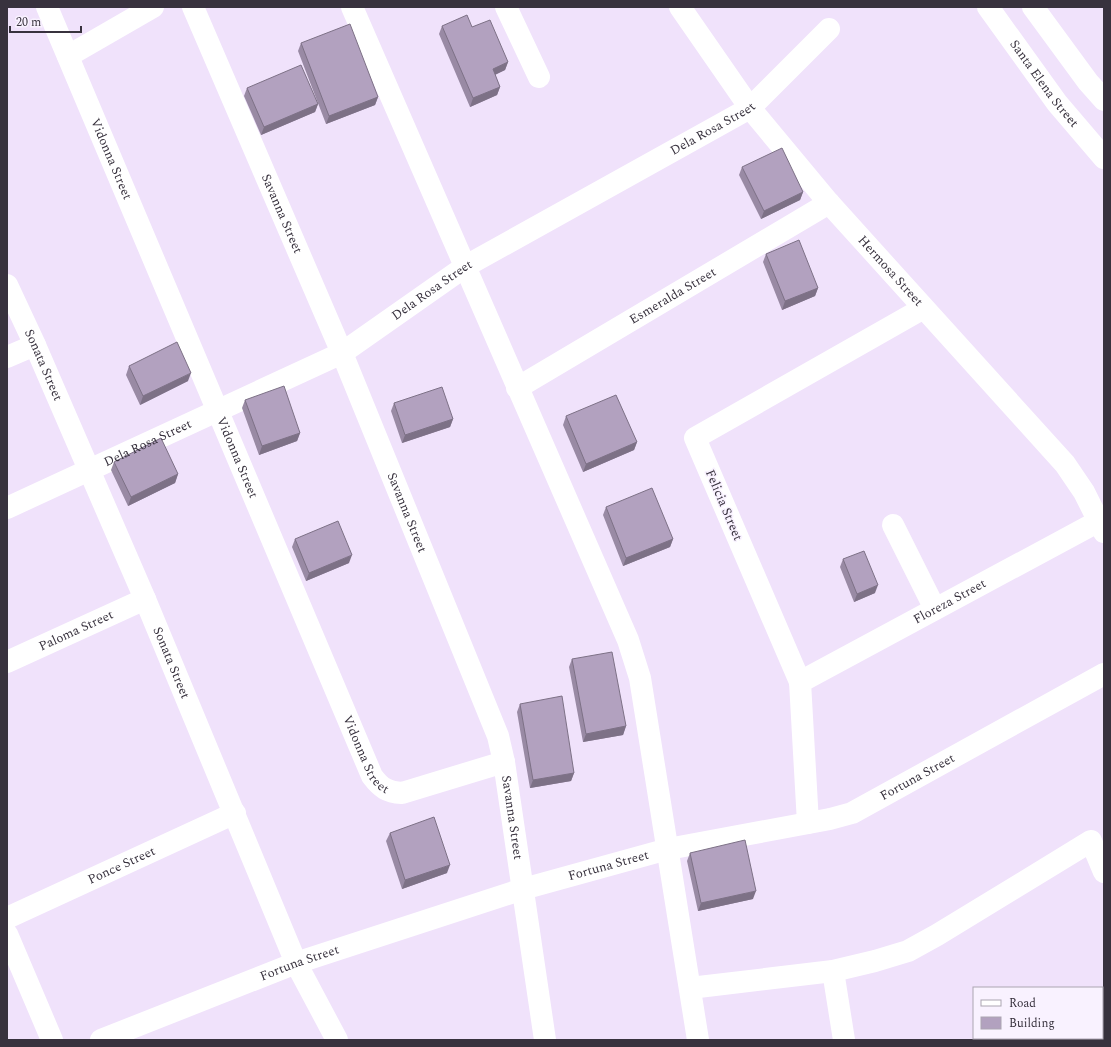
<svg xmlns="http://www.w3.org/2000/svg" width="1111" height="1047" viewBox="0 0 1111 1047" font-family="Spectral,serif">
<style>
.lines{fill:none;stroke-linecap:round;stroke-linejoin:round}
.minor{stroke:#fff;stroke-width:22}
.wall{fill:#998aa4}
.shaded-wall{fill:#7d7186}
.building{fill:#b2a1bf;stroke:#7d7186}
.labels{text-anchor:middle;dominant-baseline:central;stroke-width:3;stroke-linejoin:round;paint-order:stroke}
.street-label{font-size:13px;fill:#38323e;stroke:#f9f2ff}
</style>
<rect width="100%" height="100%" fill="#f0e2fb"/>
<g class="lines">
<!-- minor -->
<g class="minor">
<path id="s1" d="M 47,7 L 372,776 C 381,788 387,792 402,793 L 504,762"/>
<path id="s2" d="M 193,7 L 342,353 L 498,736 L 504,762 L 545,1040"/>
<path d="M 352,7 L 628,640 L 640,678 L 698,1040"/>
<path d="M 506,7 L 539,77"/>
<path id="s3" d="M 680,7 L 750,108 L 829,203 L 1065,464 L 1084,492 L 1104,532"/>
<path id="s4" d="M 988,7 L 1057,103 L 1104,158"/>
<path d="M 1033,7 L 1088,82 L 1104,100"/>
<path d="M 68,56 L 153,7"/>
<path id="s5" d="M 7,285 L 35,345 L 145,599 L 296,963 L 337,1040"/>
<path d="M 7,357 L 35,345"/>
<path id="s6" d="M 517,388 L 829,203"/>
<path id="s7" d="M 7,508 L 342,353 L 466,266 L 750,108 L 829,29"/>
<path d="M 893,525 L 935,609"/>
<path id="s8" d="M 7,662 L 145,599"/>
<path id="s9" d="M 800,682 L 1099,521"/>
<path d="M 808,823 L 800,682 L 695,438 L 922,309"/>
<path id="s10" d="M 7,918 L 235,813"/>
<path d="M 7,934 L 52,1040"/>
<path d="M 833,971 L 844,1040"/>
<path d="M 690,988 L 833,971 L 875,961 L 908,951 L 937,935 L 1091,841 L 1104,872"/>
<path id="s11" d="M 101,1040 L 296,963 L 523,889 L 668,849 L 830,819 L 852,813 L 1104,674"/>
<path d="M 1015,1040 L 1016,1038"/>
</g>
</g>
<!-- wall -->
<path class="wall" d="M 442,26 L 472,27 L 508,62 L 505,70 L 495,75 L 500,87 L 497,95 L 470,107 L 439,34 Z
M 301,43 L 378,97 L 375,105 L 326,124 L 298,51 Z
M 247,88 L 318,104 L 315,112 L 261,135 L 244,96 Z
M 742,167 L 803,192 L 800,200 L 761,219 L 739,175 Z
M 766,254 L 818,288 L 815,296 L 782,310 L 763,262 Z
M 129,366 L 188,381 L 140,405 L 126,375 Z
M 245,400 L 300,433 L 297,441 L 259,455 L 242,408 Z
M 394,403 L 453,419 L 450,427 L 402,443 L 391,411 Z
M 566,416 L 637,442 L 634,450 L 583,472 L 563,425 Z
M 114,462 L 178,474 L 175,483 L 128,506 L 111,470 Z
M 606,507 L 673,539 L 670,547 L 623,566 L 603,515 Z
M 295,539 L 349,563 L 306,581 L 292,547 Z
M 843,559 L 875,593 L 854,602 L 840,567 Z
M 572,659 L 626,726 L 623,735 L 583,742 L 569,667 Z
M 520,704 L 574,773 L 571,781 L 530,788 L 517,712 Z
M 390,833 L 447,873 L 402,889 L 386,841 Z
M 690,853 L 753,899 L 698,911 L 687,861 Z"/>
<!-- shaded-wall -->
<path class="shaded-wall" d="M 508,62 L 505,70 L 490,77 L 493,69 Z
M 500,87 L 497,95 L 470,107 L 473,98 Z
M 378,97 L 375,105 L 326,124 L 329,116 Z
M 318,104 L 315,112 L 261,135 L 264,127 Z
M 803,192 L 800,200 L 761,219 L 764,211 Z
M 818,288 L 815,296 L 782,310 L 785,301 Z
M 191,373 L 188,381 L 140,405 L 143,396 Z
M 453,419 L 450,427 L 402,443 L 405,435 Z
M 300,433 L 297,441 L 259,455 L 262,446 Z
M 637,442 L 634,450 L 583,472 L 586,464 Z
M 178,474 L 175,483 L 128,506 L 131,497 Z
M 673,539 L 670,547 L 623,566 L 626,558 Z
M 352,555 L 349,563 L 306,581 L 309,573 Z
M 878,585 L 875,593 L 854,602 L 857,594 Z
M 626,726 L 623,735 L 583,742 L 586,734 Z
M 574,773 L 571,781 L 530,788 L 533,780 Z
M 450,865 L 447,873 L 402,889 L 405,880 Z
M 756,891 L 753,899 L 698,911 L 701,903 Z"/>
<!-- building -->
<path class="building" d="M 467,15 L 472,27 L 490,20 L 508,62 L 493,69 L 500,87 L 473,98 L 442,26 Z
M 350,24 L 378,97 L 329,116 L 301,43 Z
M 301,65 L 318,104 L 264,127 L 247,88 Z
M 782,148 L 803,192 L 764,211 L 742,167 Z
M 799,240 L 818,288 L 785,301 L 766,254 Z
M 177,342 L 191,373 L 143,396 L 129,366 Z
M 284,386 L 300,433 L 262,446 L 245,400 Z
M 442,387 L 453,419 L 405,435 L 394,403 Z
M 616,395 L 637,442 L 586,464 L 566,416 Z
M 161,438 L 178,474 L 131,497 L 114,462 Z
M 652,488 L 673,539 L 626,558 L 606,507 Z
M 338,521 L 352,555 L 309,573 L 295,539 Z
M 864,551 L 878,585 L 857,594 L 843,559 Z
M 612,652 L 626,726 L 586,734 L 572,659 Z
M 562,696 L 574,773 L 533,780 L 520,704 Z
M 434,817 L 450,865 L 405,880 L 390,833 Z
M 745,840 L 756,891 L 701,903 L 690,853 Z"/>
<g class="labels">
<!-- street labels -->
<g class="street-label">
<text stroke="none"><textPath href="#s4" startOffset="95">Santa Elena Street</textPath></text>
<text stroke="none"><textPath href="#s7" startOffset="803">Dela Rosa Street</textPath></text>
<text stroke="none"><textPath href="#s1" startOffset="165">Vidonna Street</textPath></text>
<text stroke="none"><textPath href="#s2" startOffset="225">Savanna Street</textPath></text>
<text stroke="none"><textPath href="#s3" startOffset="338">Hermosa Street</textPath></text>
<text stroke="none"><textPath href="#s7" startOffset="479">Dela Rosa Street</textPath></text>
<text stroke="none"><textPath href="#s6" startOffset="181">Esmeralda Street</textPath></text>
<text stroke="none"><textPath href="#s5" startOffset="88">Sonata Street</textPath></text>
<text stroke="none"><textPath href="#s7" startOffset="155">Dela Rosa Street</textPath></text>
<text stroke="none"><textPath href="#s1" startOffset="489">Vidonna Street</textPath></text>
<text transform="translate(724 505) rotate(67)">Felicia Street</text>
<text stroke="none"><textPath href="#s2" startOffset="549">Savanna Street</textPath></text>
<text stroke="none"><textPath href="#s9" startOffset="170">Floreza Street</textPath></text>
<text stroke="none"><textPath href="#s8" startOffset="76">Paloma Street</textPath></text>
<text stroke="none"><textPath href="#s5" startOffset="412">Sonata Street</textPath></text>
<text stroke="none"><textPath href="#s1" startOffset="813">Vidonna Street</textPath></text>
<text stroke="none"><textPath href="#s11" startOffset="861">Fortuna Street</textPath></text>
<text stroke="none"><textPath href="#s2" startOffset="873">Savanna Street</textPath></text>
<text stroke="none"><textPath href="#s11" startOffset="537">Fortuna Street</textPath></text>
<text stroke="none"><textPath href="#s10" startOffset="126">Ponce Street</textPath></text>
<text stroke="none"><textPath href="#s11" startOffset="213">Fortuna Street</textPath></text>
</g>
</g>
<!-- border -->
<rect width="1111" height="1047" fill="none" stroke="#38323e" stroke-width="16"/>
<!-- legend -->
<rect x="973" y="987" width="130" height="52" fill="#f9f2ff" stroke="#aca5b2"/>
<rect x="981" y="1000" width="20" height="6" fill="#ffffff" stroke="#aca5b2"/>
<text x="1009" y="1007" font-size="12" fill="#38323e">Road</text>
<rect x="981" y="1017" width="20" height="12" fill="#b2a1bf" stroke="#aca5b2"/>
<text x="1009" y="1027" font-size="12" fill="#38323e">Building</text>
<!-- scale -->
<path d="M10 26v6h71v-6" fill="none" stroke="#38323e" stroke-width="2"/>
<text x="16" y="26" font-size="12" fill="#38323e" stroke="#f9f2ff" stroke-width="3" paint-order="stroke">20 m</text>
</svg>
